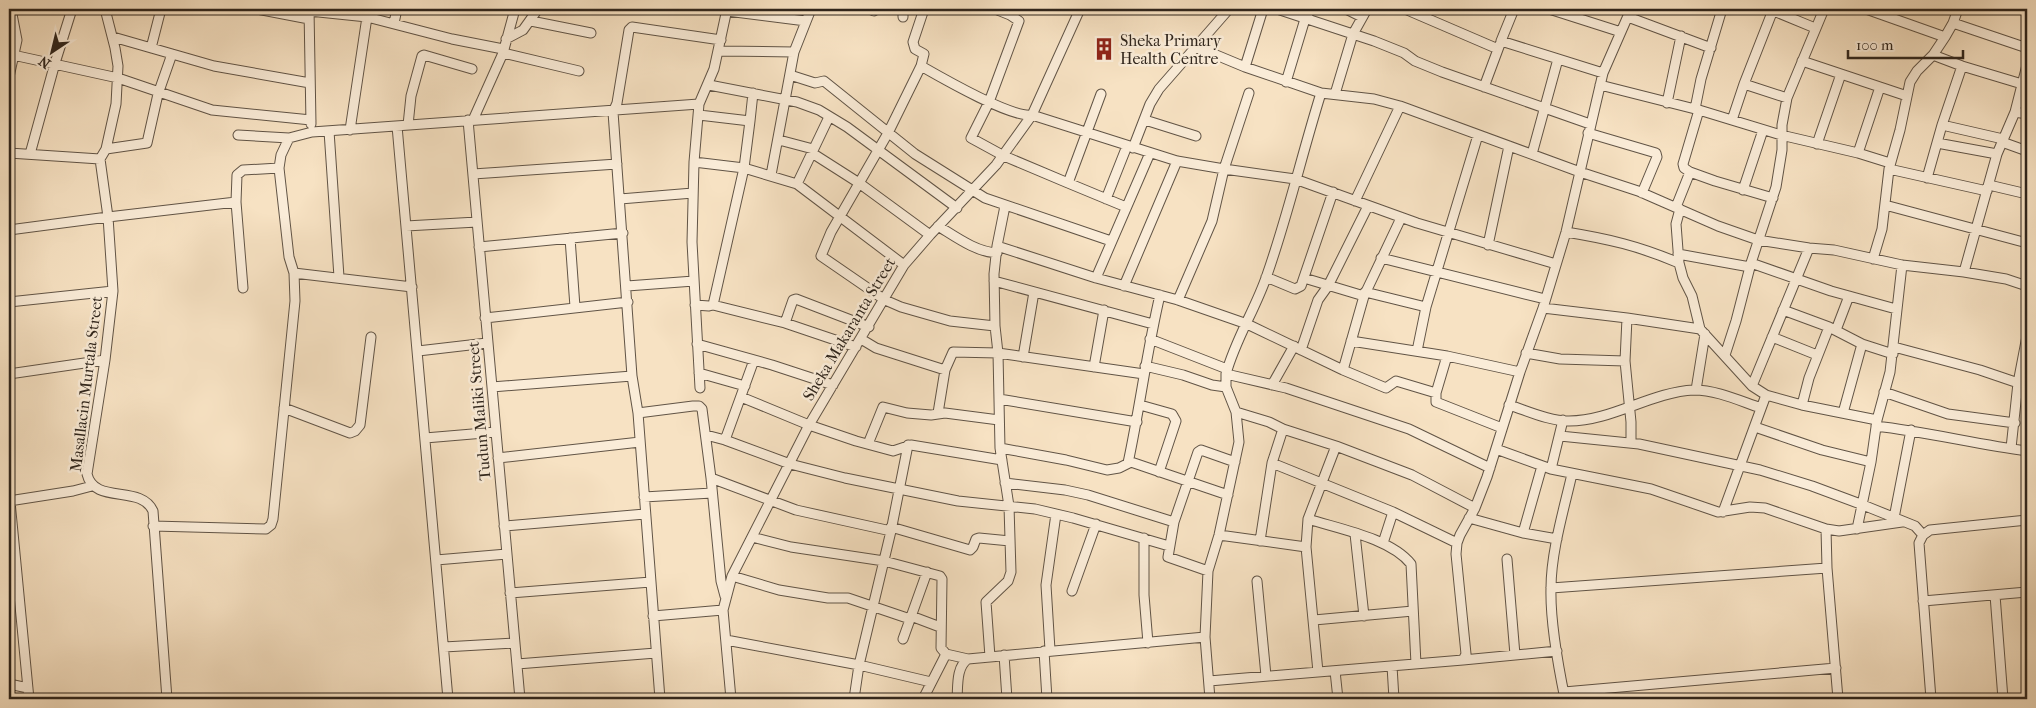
<svg xmlns="http://www.w3.org/2000/svg" width="2036" height="708" viewBox="0 0 2036 708" font-family="'IM FELL French Canon',serif">
<style>
.lines{fill:none;stroke-linecap:round;stroke-linejoin:round}
.minor-casing{stroke:#615446;stroke-width:11}
.minor{stroke:#faecd8;stroke-width:9}
.labels{text-anchor:middle;dominant-baseline:central;stroke-width:5;stroke-linejoin:round;paint-order:stroke}
.poi-label{font-size:16px;fill:#2f251c;stroke:#faecd8;text-anchor:start}
.street-label{font-size:16px;fill:#2f251c;stroke:#faecd8}
</style>
<rect width="100%" height="100%" fill="#f7e2c3"/>
<filter id="stains"><feTurbulence type="fractalNoise" baseFrequency=".004" numOctaves="4"/><feColorMatrix values="0 0 0 0 .2 0 0 0 0 .09 0 0 0 0 .02 0 0 0 .5 -.17"/></filter>
<radialGradient id="worn" r=".72"><stop offset=".6" stop-color="#630" stop-opacity="0"/><stop offset="1" stop-color="#630" stop-opacity=".3"/></radialGradient>
<g class="lines">
<defs>
<path id="minor" d="M 105,9 L 115,48 L 118,66 L 116,104 L 106,149 L 100,159 L 108,217 L 236,202
M 257,9 L 309,19
M 309,9 L 311,124
M 869,9 L 874,11 L 877,9
M 921,9 L 923,12 L 913,42 L 915,49 L 924,54 L 921,66 L 888,133 L 831,232 L 821,256 L 885,300 L 901,307 L 950,321 L 995,326
M 995,9 L 1010,15 L 1012,9
M 1277,9 L 1374,41 L 1404,53 L 1415,61 L 1442,72 L 1590,124
M 1346,9 L 1362,17
M 1405,9 L 1498,49
M 1514,9 L 1501,41 L 1603,73
M 1549,9 L 1621,32
M 1769,9 L 1815,28
M 1866,9 L 1945,37
M 309,11 L 367,17 L 452,39 L 503,49
M 727,11 L 806,21
M 1010,15 L 1019,21 L 989,102 L 971,138 L 1004,156 L 1068,183
M 903,17 L 903,9
M 1628,17 L 1711,48
M 531,21 L 591,33
M 394,23 L 397,9
M 1953,23 L 2027,48
M 113,37 L 214,66 L 310,83
M 506,39 L 523,30 L 538,9
M 1197,47 L 1245,67 L 1321,93 L 1374,99 L 1400,106 L 1580,172 L 1638,191 L 1718,226 L 1758,240 L 1809,248 L 1834,250 L 1902,265 L 1964,272 L 2006,279 L 2027,286
M 151,48 L 161,9
M 718,51 L 794,52 L 811,9
M 503,53 L 579,71
M 13,55 L 118,78 L 212,110 L 311,120
M 1933,55 L 1962,66 L 2022,84
M 1802,61 L 1907,96
M 921,66 C 942,78 1011,118 1032,115 L 1177,161 L 1224,169 L 1212,221 L 1178,300
M 1245,67 L 1263,9
M 790,75 L 815,83 L 824,81 L 915,154 L 985,198 L 1111,241
M 9,77 L 17,40 L 11,9
M 1286,82 L 1305,19 L 1311,9
M 1744,84 L 1787,98
M 709,85 L 797,102 L 819,110 L 847,127 L 957,208
M 1600,85 L 1699,110 L 1781,135 L 1858,153 L 1890,163
M 1484,87 L 1500,44
M 1249,93 L 1224,169 L 1295,179 L 1417,223 L 1556,264
M 1101,94 L 1068,183 L 1126,207
M 1335,94 L 1353,34 L 1367,9
M 1667,103 L 1681,36
M 1695,109 L 1701,79 L 1722,9
M 2015,112 L 2027,114
M 468,120 L 520,699
M 473,120 L 503,53 L 515,9
M 1145,120 L 1196,136
M 1732,120 L 1744,84 L 1773,10
M 750,121 L 753,93
M 408,125 L 411,96 L 422,56 L 424,55 L 472,69
M 1942,125 L 2003,139
M 397,126 L 448,699
M 350,130 L 367,17
M 329,131 L 339,277
M 1588,133 L 1656,153 L 1657,157 L 1642,193
M 238,135 L 289,138
M 779,140 L 813,149
M 2002,142 L 2027,151
M 1937,143 L 1997,154
M 1817,144 L 1841,74
M 1133,148 L 1150,104 L 1159,89 L 1229,9
M 106,149 L 147,143 L 158,94 L 172,54
M 9,153 L 100,159
M 812,153 L 859,183 L 930,235
M 1858,153 L 1880,87
M 30,154 L 55,63 L 72,9
M 1532,154 L 1558,59
M 694,162 L 744,168 L 797,184 L 904,265
M 1889,169 L 1987,191
M 1690,172 L 1684,168 L 1683,164 L 1699,110
M 473,174 L 617,164
M 771,175 L 794,52
M 1927,178 L 1942,125 L 1962,66
M 797,184 L 829,117
M 1989,185 L 2027,194
M 1743,190 L 1763,130
M 620,199 L 693,193
M 1106,199 L 1127,146
M 1355,201 L 1400,106
M 1885,205 L 2027,243
M 1676,207 L 1690,172 L 1715,181 L 1773,198
M 1680,209 L 1676,224 L 1679,263 L 1683,278 L 1692,296 L 1700,329 L 1752,386 L 1766,395 L 1802,405 L 1877,420
M 406,226 L 477,222
M 938,226 C 956,237 976,252 997,253
M 9,230 L 108,217 L 113,291 L 105,360 L 87,474 C 94,505 141,484 153,511 L 167,699
M 1566,232 C 1609,239 1639,246 1679,263
M 570,238 L 575,307
M 1488,245 L 1509,146
M 997,246 L 1096,278 L 1178,300 L 1247,324 L 1343,370 L 1386,388 L 1396,381 L 1436,393
M 479,247 L 623,233
M 1678,254 L 1750,267
M 1381,258 L 1545,299
M 1873,259 L 1882,229 L 1889,169 L 1900,130 L 1910,82 L 1917,71 L 1933,55 L 1945,37 L 1953,23 L 1958,9
M 1751,263 L 1831,291 L 1896,309
M 1964,272 L 1997,154 L 2015,112 L 2027,65
M 294,273 L 412,287
M 1266,277 L 1295,289 L 1301,286 L 1333,192
M 1096,278 L 1150,153
M 1304,278 L 1364,296
M 994,281 L 1153,324
M 627,286 L 694,281
M 1124,286 L 1177,161
M 243,288 L 236,202 L 237,175 L 243,170 L 279,168
M 1365,292 L 1426,307
M 9,302 L 113,291
M 695,305 L 709,306 L 713,305 L 744,168 L 750,121 L 699,115
M 713,305 L 785,323 L 856,347
M 1543,308 L 1627,318 L 1700,329
M 1783,310 L 1829,327 L 1862,344
M 485,318 L 628,302
M 1627,318 L 1625,361 L 1631,422 L 1631,443
M 785,323 L 793,300 L 796,299 L 869,327
M 1836,330 L 1849,296
M 1772,337 L 1817,355
M 861,339 L 876,348 L 945,370
M 1150,339 L 1227,369
M 1351,341 L 1447,356 L 1520,372
M 697,344 L 772,365 L 833,385
M 1894,347 L 1980,370 L 2027,386
M 1301,350 L 1318,300 L 1328,286 L 1368,206
M 418,351 L 487,343
M 1417,351 L 1426,307 L 1478,135
M 1526,353 L 1560,359 L 1625,361
M 1725,355 L 1736,321 L 1751,263 L 1776,187 L 1782,150 L 1782,125 L 1787,98 L 1824,9
M 1447,356 L 1436,393 L 1436,402 L 1502,428
M 1023,357 L 1034,292
M 1145,366 L 1183,375 L 1212,385 L 1226,387
M 1094,367 L 1104,310
M 1343,370 L 1364,296 L 1401,218
M 699,373 L 745,386
M 9,374 L 105,360
M 1226,374 L 1286,388 L 1409,429 L 1490,468
M 1272,385 L 1294,346
M 1752,386 L 1809,248
M 492,387 L 632,376
M 700,388 L 692,242 L 694,162 L 699,104 L 714,69 L 727,9
M 1696,390 L 1705,334
M 1884,392 L 1948,414 L 2015,423
M 741,397 L 809,425 L 856,441 L 893,451 L 911,445 L 1002,460
M 999,399 L 1137,422
M 1140,405 L 1172,414 L 1176,421 L 1159,472
M 1509,405 C 1528,411 1549,421 1569,421 C 1612,421 1651,392 1694,390 C 1717,390 1740,401 1761,408
M 1802,405 L 1809,378 L 1829,327
M 284,408 L 350,433 L 355,431 L 360,425 L 371,337
M 1236,412 L 1269,422 L 1283,429 L 1336,446 L 1412,475 L 1475,508
M 638,413 L 693,406 L 699,406 L 702,409 L 711,478 L 721,581 L 725,596
M 938,413 L 945,370 L 953,352 L 998,353 L 1144,374
M 1843,413 L 1862,344 L 1893,354
M 1876,426 C 1927,432 1976,444 2027,451
M 1755,427 L 1822,450 L 1871,462
M 706,435 L 725,440 L 790,464 L 845,478 L 958,501 L 1035,509 L 1073,518 L 1169,546
M 1560,436 L 1639,444 L 1760,470 L 1812,486 L 1863,505 L 1915,526 L 1923,535
M 425,438 L 496,432
M 725,440 L 754,360
M 868,444 L 883,407 L 907,413 L 931,415 L 945,413 L 999,420
M 1000,448 L 1066,460 L 1107,470 L 1119,468 L 1131,462 L 1228,495
M 2011,448 L 2018,383 L 2027,336
M 1496,449 L 1551,469 L 1651,489 L 1718,512 L 1750,507 L 1765,508 L 1826,529 L 1839,531 L 1902,522
M 498,458 L 640,442
M 1128,463 C 1140,407 1147,350 1160,295
M 1272,463 L 1393,512 L 1457,543
M 1551,469 L 1563,420
M 711,478 L 796,510 L 891,531
M 1005,483 L 1065,490 L 1088,495 L 1174,522
M 9,491 L 29,699
M 644,497 L 712,493
M 9,501 L 73,491 L 92,486
M 1723,512 L 1766,395
M 1469,518 L 1523,533 L 1557,539
M 1894,518 L 1911,430
M 1308,519 C 1339,529 1390,538 1411,564 L 1416,664
M 153,526 L 266,529 L 271,525 L 273,519 L 295,301 L 294,273 L 289,257 L 279,168 L 281,155 L 289,138 L 312,132 L 699,104
M 504,526 L 645,514
M 891,527 L 970,550 L 973,547 L 976,539 L 979,538 L 1010,541
M 1826,529 L 1827,568 L 1838,699
M 1857,529 L 1871,462 L 1877,420 L 1890,372 L 1902,265
M 1523,533 L 1542,466
M 1355,534 L 1364,616
M 1219,535 L 1306,547
M 752,537 L 791,547 L 884,561 L 940,576 L 942,579 L 941,648 L 946,654 L 968,659
M 1144,538 L 1144,595 L 1148,643
M 1260,541 L 1272,463 L 1283,429
M 1383,543 L 1393,512
M 1507,559 L 1515,655
M 436,560 L 507,554
M 1208,571 L 1168,557 L 1174,522 L 1198,452 L 1201,450 L 1235,462
M 732,576 L 779,590 L 828,598 L 848,598 L 910,619
M 1257,581 L 1266,676
M 1551,588 L 1827,568
M 1072,591 L 1096,524
M 510,593 L 651,582
M 1995,595 L 2003,699
M 1923,601 L 2027,592
M 653,616 L 723,610
M 911,616 L 940,627
M 1314,620 L 1413,611
M 903,639 L 927,572
M 726,640 L 859,665 L 931,682
M 444,647 L 515,643
M 1050,650 L 1046,585 L 1056,514
M 1044,651 L 1047,699
M 1004,655 L 1007,699
M 990,657 L 986,602 L 1008,581 L 1011,572 L 1009,506 L 1000,448 L 998,353 L 995,326 L 994,274 L 997,246 L 1005,206
M 1463,660 L 1557,651
M 517,664 L 656,653
M 1392,666 L 1394,699
M 1335,671 L 1338,699
M 1318,672 L 1306,547 L 1308,519 L 1336,446
M 1209,681 L 1463,660 L 1466,654 L 1456,554 L 1457,543 L 1460,535 L 1475,508 L 1487,477 L 1520,372 L 1543,308 L 1566,232 L 1603,73 L 1631,9
M 9,684 L 28,688
M 1564,692 L 1836,668
M 660,699 L 638,413 L 632,376 L 613,112 L 617,103 L 629,30 L 632,27 L 721,40
M 731,699 L 723,610 L 732,576 L 809,425 L 904,265 L 930,235 L 996,165 L 1032,115 L 1080,9
M 854,699 L 859,665 L 891,531 L 908,445
M 923,699 L 946,654
M 957,699 C 958,686 956,667 968,659 L 1205,637
M 1210,699 L 1205,637 L 1208,571 L 1219,535 L 1239,442 L 1236,412 L 1226,387 L 1226,374 C 1235,340 1256,308 1267,275 C 1288,215 1302,154 1321,93
M 1565,699 C 1558,665 1550,623 1551,588 C 1551,552 1564,509 1572,474
M 1931,699 L 1919,543 L 1923,535 L 1930,530 L 2027,520"/>
</defs>
<!-- minor casing -->
<use href="#minor" class="minor-casing"/>
<!-- minor -->
<use href="#minor" class="minor"/>
</g>
<!-- icons -->
<defs>
<symbol id="building-bare" viewBox="-9 -9 18 18"><path d="M-4-6H4V6H1V3H-1V6H-4ZM-2.5-4.3h1.7v1.8h-1.7ZM.8-4.3h1.7v1.8H.8ZM-2.5-1h1.7V.8h-1.7ZM.8-1h1.7V.8H.8Z" fill="#8f2418" stroke="#faecd8" stroke-width="2.5" paint-order="stroke"/></symbol>
</defs>
<g fill-rule="evenodd">
<use href="#building-bare" x="1088" y="33" width="32" height="32"/>
</g>
<g class="labels">
<!-- poi labels -->
<g class="poi-label">
<text x="1120" y="40">Sheka Primary<tspan x="1120" dy="18">Health Centre</tspan></text>
</g>
<!-- street labels -->
<g class="street-label">
<text transform="translate(849 329) rotate(-59)">Sheka Makaranta Street</text>
<text transform="translate(86 384) rotate(-83)">Masallacin Murtala Street</text>
<text transform="translate(479 411) rotate(-95)">Tudun Maliki Street</text>
</g>
</g>
<!-- margin -->
<rect width="2036" height="708" fill="none" stroke="#f7e2c3" stroke-width="30"/>
<rect x="10" y="10" width="2016" height="688" fill="none" stroke="#2f251c" stroke-width="2.5"/>
<rect x="15" y="15" width="2006" height="678" fill="none" stroke="#2f251c"/>
<!-- north arrow -->
<g transform="translate(52 52) rotate(215)" stroke="#faecd8" stroke-width="4" paint-order="stroke">
<path d="M0-4L9 19L0 12L-9 19Z" fill="#2f251c"/>
<text y="-8" font-size="14" font-weight="bold" text-anchor="middle" fill="#2f251c">N</text>
</g>
<!-- scale -->
<path d="M1848 50v8h115v-8" fill="none" stroke="#2f251c" stroke-width="2.5"/>
<text x="1856" y="50" font-size="15" fill="#2f251c" stroke="#faecd8" stroke-width="4" paint-order="stroke">100 m</text>
<rect width="100%" height="100%" filter="url(#stains)"/>
<rect width="100%" height="100%" fill="url(#worn)"/>
</svg>
